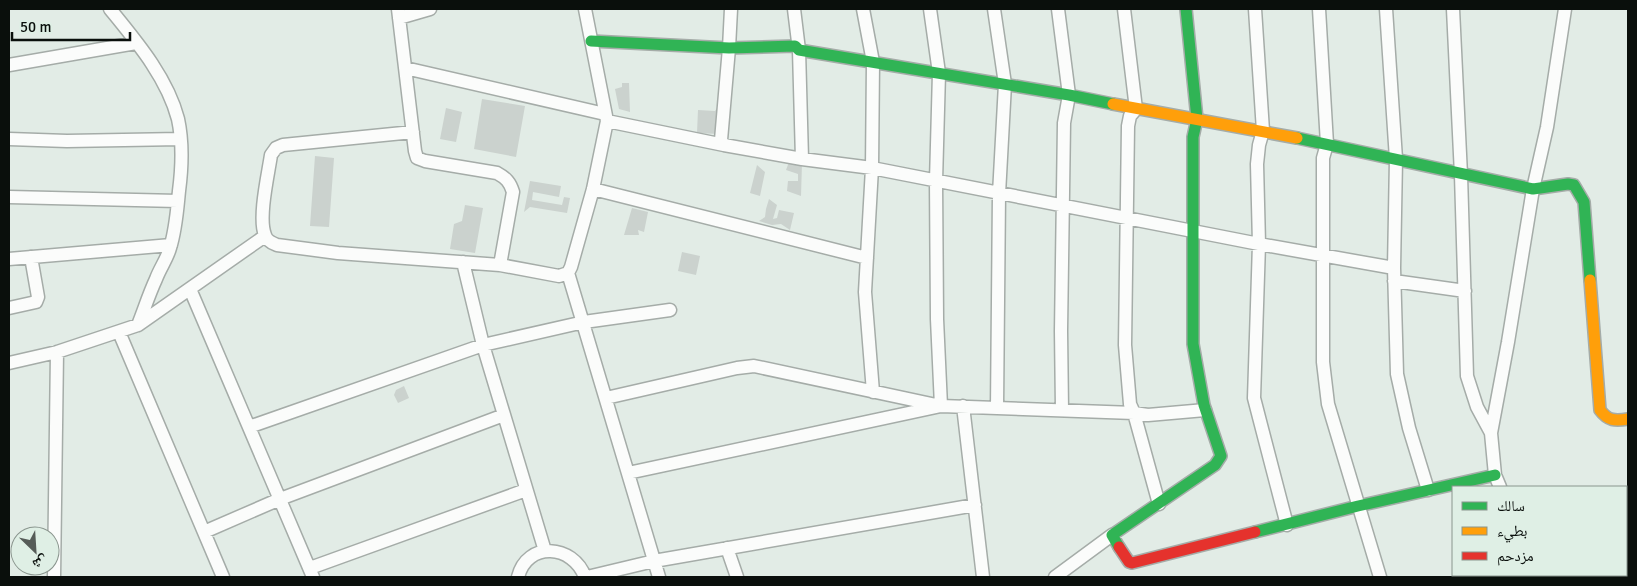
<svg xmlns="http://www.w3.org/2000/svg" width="1637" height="586" viewBox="0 0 1637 586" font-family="Signika,'Noto Naskh Arabic',sans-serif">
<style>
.building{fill:#cbd2ce}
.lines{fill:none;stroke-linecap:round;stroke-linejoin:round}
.lane-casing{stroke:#a5aca8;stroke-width:9}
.street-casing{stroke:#a5aca8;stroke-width:15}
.fast-casing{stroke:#a5aca8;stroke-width:14}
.slow-casing{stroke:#a5aca8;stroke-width:14}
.jam-casing{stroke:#a5aca8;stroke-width:14}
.lane{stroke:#fbfcfb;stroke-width:6}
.street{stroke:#fbfcfb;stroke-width:12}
.fast{stroke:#30b455;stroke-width:11}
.slow{stroke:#ff9f0a;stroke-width:11}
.jam{stroke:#e5322d;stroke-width:11}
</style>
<rect width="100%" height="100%" fill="#e2ece6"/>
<!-- building -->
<path class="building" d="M 622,83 L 629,83 L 630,112 L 619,109 L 615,89 L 622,87 Z
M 482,99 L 525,106 L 516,157 L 474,149 Z
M 719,105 L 718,134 L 697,133 L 698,110 L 715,111 Z
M 446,108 L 462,112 L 456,142 L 440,139 Z
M 315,156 L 334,158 L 329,227 L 310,226 Z
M 789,162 L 802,163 L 801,196 L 787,191 L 788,181 L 798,181 L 798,174 L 786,170 Z
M 757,165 L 765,172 L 760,196 L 750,193 Z
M 530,181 L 561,186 L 559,197 L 533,192 L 532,200 L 562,205 L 564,197 L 570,198 L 567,213 L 530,207 L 524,212 Z
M 769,199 L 777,205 L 773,219 L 777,218 L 779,210 L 794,213 L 790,230 L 781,224 L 772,225 L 759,221 L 765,217 L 766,209 Z
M 465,205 L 483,208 L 475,253 L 450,249 L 454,224 L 462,221 Z
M 632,208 L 648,212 L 644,232 L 638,230 L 639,235 L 624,235 Z
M 682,252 L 700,256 L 696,275 L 678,271 Z
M 404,386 L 409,398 L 398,403 L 394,395 L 396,390 Z"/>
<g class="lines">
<defs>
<path id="lane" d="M 1626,492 L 1628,493"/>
<path id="street" d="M 110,9 C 136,41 167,77 178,119 C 183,142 182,168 179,191 C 177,211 176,229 170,248 C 167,259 160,268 156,279 C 149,294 144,310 138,325
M 398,9 L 415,151 L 417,158 L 425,161 L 497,173 C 506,178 510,182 513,192 L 500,265
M 585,9 L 607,121 L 724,145 L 802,159 L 872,168 L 1259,244 L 1394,268
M 794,9 L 799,50 L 802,159
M 863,9 L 873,62 L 872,168 L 865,292 L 873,392
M 994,9 L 1005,84 L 999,194 L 997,408
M 1058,9 L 1069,95 L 1064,123 L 1061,331 L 1062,410
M 1124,9 L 1136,109 L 1130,116 L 1128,126 L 1125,345 L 1130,404 L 1134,413 L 1148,415 L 1205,410
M 1255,9 L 1263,131 L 1259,145 L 1257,164 L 1259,244 L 1254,398 L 1287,525
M 1319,9 L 1327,144 L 1323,158 L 1323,362 L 1328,404 L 1380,577
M 1386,9 L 1396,159 L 1394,268 L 1397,374 L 1409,428 L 1428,490
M 1453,9 L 1461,175 L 1467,376 L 1477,407 L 1491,433
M 399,18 L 430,9
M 9,65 L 136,43
M 405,68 L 605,114
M 413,132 L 283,145 L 276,148 L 271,155 C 268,175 258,218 265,235 C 266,240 272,243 277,245 L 338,253 L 500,265 L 559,276 L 568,273 L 571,267 L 593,189 L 607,121
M 9,139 L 67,141 L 180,139
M 724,145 L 721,140 L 729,48 L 731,9
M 593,189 L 867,258
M 9,197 L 178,201
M 9,259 L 171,245
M 463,262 L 483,345 L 545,551
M 568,273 L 659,577
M 1394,281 L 1465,291
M 190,289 L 313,577
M 9,308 L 36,302 L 38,297 L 31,257
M 119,332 L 223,577
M 9,363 L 57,352 L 138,325 L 265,236
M 606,398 L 737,368 L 754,366 L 941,406 L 1134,413 L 1159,504
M 963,406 L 983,577
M 249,427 L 483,345 L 584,322 L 670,310
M 628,473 L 941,406 L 937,319 L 936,181 L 939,73 L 930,9
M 1500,487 L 1495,475 L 1491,433 L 1508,342 L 1533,189 L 1547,127 L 1565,9
M 204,532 L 280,499 L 504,415
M 727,548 L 737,577
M 310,568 L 526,490
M 54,577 L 57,352
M 518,577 C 527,541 573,544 585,577
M 587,577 L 654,561 L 975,505
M 1055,577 L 1112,535"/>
<path id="fast" d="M 591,41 L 729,48 L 795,46 L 799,50 L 1069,95 L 1113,104
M 1297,138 L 1533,189 L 1568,184 L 1574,185 L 1584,202 L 1590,280
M 1255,532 L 1358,506 L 1495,475
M 1626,538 L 1628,538
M 1119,547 L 1112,535 L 1215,465 L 1221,456 L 1204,405 L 1193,344 L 1193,137 L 1197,119 L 1186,9
M 1478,577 L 1486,575"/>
<path id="slow" d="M 1113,104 L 1297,138
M 1590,280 L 1600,410 C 1608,421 1615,421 1628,419"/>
<path id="jam" d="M 1119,547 L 1129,562 L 1132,563 L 1255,532"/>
</defs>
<!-- lane casing -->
<use href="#lane" class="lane-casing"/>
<!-- street casing -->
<use href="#street" class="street-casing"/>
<!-- fast casing -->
<use href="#fast" class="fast-casing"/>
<!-- slow casing -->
<use href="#slow" class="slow-casing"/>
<!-- jam casing -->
<use href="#jam" class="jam-casing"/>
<!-- lane -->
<use href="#lane" class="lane"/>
<!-- street -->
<use href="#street" class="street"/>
<!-- fast -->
<use href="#fast" class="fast"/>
<!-- slow -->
<use href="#slow" class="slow"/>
<!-- jam -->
<use href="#jam" class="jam"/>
</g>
<!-- border -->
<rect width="1637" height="586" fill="none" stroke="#0a0f0c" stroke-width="20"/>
<!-- legend -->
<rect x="1452" y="486" width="175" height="90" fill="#dfefe5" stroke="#8a958e"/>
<rect x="1462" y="502" width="25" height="8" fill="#30b455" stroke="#8a958e"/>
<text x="1497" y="511" font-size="15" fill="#0a0f0c">سالك</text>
<rect x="1462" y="527" width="25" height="8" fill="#ff9f0a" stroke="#8a958e"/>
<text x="1497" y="536" font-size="15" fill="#0a0f0c">بطيء</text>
<rect x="1462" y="552" width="25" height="8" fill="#e5322d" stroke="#8a958e"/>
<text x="1497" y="561" font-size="15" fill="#0a0f0c">مزدحم</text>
<!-- north arrow -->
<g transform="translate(35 551) rotate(155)"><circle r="24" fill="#dfefe5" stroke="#8a958e"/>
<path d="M0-4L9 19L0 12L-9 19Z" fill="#565c58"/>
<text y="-8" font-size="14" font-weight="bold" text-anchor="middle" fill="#0a0f0c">ش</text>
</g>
<!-- scale -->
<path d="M12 32v8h118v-8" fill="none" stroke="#0a0f0c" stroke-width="2.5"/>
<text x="20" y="32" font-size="15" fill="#0a0f0c" stroke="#dfefe5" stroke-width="4" paint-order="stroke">50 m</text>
</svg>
